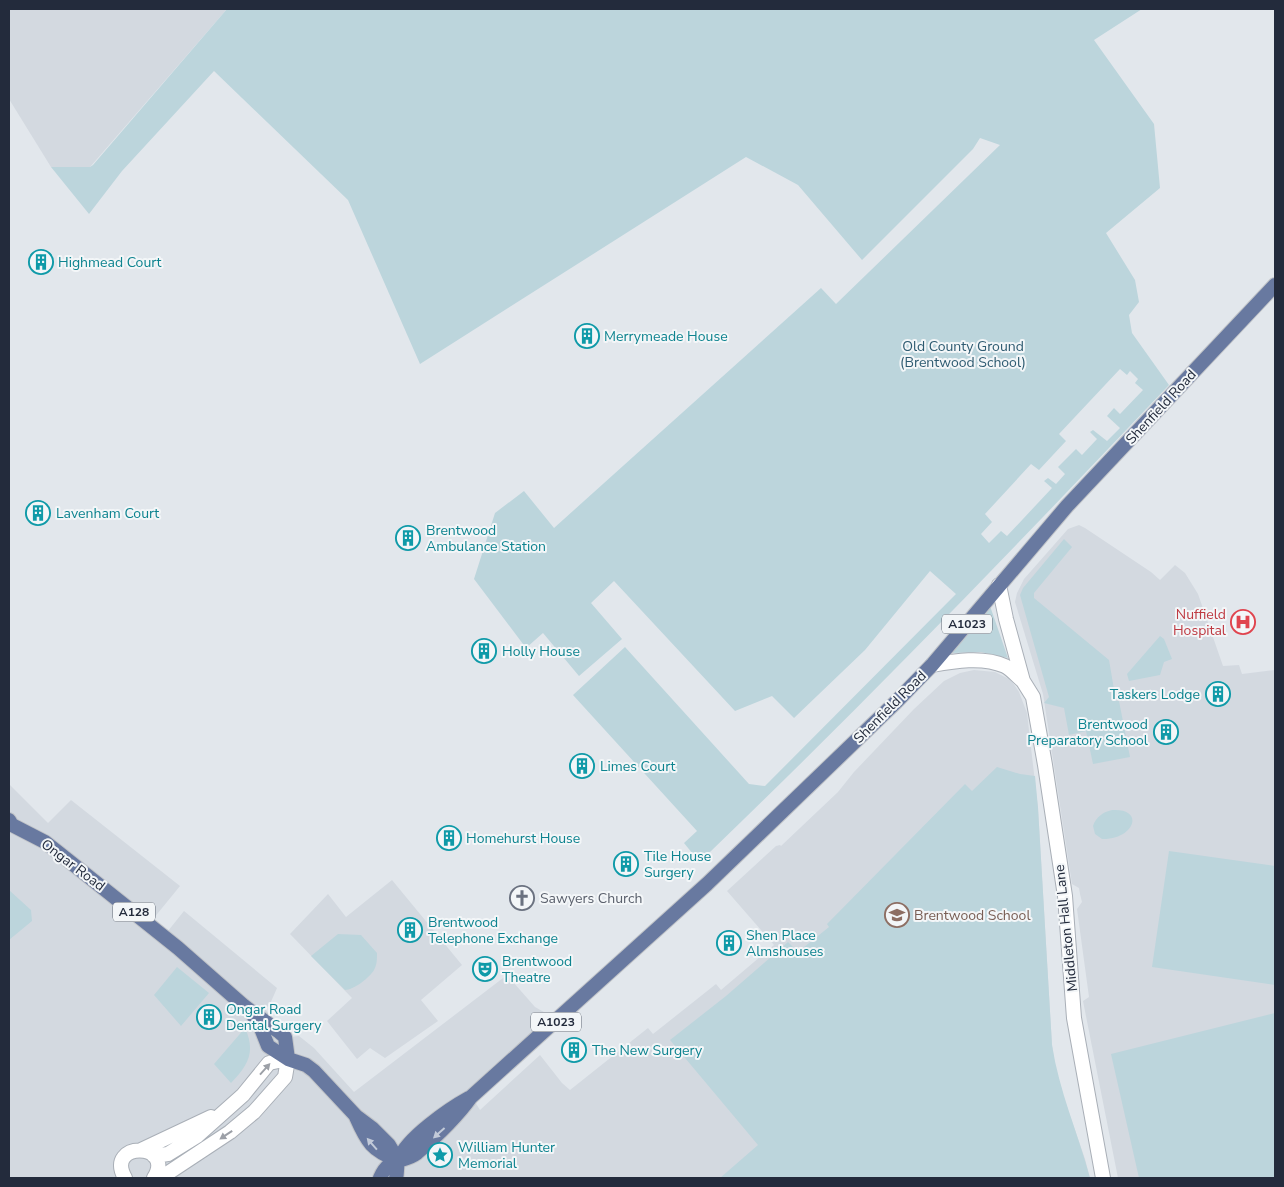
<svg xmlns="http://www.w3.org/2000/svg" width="1284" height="1187" viewBox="0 0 1284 1187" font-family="'Nunito Sans',sans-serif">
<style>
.built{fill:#d3d9e0}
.green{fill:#bcd5dc;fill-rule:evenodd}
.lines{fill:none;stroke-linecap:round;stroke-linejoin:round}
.tertiary-casing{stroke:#a9afb7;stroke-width:16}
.primary-casing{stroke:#c1c4c8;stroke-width:16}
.tertiary{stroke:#fff;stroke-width:14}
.primary{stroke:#6879a0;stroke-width:14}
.oneway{fill:#9ca0a7}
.oneway2{fill:#c2cad9}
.labels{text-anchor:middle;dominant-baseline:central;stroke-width:4;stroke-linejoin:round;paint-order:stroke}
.shield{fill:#f3f6f8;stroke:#616874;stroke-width:1}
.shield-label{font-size:12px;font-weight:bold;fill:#232b3c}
.culture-label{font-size:14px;fill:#0d838f;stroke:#f3f6f8;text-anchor:start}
.park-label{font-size:14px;fill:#2e5b71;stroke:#f3f6f8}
.street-label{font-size:14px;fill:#232b3c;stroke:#f3f6f8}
.health-label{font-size:14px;fill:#be3a42;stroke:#f3f6f8;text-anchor:end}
.worship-label{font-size:14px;fill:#5b616d;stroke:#f3f6f8;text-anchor:start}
.education-label{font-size:14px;fill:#785e54;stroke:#f3f6f8;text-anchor:start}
</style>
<rect width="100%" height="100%" fill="#e2e7ec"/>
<!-- built -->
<path class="built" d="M 9,9 L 227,9 L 90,167 L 51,167 L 9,99 Z
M 1079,525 L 1085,528 L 1151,572 L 1160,580 L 1175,565 L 1185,573 L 1198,594 L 1223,666 L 1239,665 L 1242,674 L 1275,670 L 1275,1178 L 1118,1178 L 1083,1001 L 1089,997 L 1077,909 L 1082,902 L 1080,894 L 1079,888 L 1072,884 L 1043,694 L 1015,602 L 1017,593 L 1024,579 L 1068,529 Z
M 974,670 L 995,672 L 1011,680 L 1019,692 L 1027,713 L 1038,808 L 1052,1045 L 1055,1066 L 1064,1098 L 1085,1159 L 1090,1178 L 9,1178 L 9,784 L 48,823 L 71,800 L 180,886 L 149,924 L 164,936 L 184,911 L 277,988 L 270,1004 L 265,1009 L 289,1037 L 299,1036 L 314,1048 L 354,1092 L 507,975 L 535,1007 L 558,1020 L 472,1097 L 480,1110 L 540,1055 L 562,1083 L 570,1090 L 648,1028 L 653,1034 L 716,984 L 721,990 L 774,945 L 727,891 L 776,846 L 780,845 L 781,846 L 838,792 L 854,772 L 914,709 L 944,681 L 960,673 Z
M 392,880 L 462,965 L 421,1000 L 438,1021 L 385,1058 L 370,1048 L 357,1059 L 327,1021 L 352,998 L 290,934 L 328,894 L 346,917 Z"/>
<!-- green -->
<path class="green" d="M 227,9 L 1142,9 L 1094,40 L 1154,124 L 1160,188 L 1106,233 L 1135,280 L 1139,302 L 1129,315 L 1132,333 L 1169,385 C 1019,543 868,700 710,852 L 697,859 L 684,843 L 697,831 L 573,695 L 625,647 L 749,784 L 765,786 L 956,594 L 930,571 L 865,650 L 794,718 L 772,696 L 735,711 L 614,581 L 591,603 L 622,639 L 579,676 L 543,633 L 526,648 L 474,579 L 495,513 L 524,491 L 554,528 L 821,288 L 836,304 L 1000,145 L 980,138 L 973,149 L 862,260 L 798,185 L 746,157 L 420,364 L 348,200 L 214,71 L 122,171 L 89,214 L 51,167 L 90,167 L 93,165 ZM 1120,369 L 1127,375 L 1130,371 L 1138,379 L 1135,383 L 1143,390 L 1120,414 L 1114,408 L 1107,416 L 1120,428 L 1107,441 L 1093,430 L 1090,432 L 1097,439 L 1082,455 L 1076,449 L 1058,467 L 1065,474 L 1056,484 L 1048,478 L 1044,481 L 1052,488 L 1007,536 L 1001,531 L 989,543 L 981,534 L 992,522 L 985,514 L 1031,464 L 1039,470 L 1066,441 L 1059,434 Z
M 1064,539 L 1072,547 L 1034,593 L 1034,598 L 1109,660 L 1116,701 L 1119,701 L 1130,757 L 1093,764 L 1086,731 L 1069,735 L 1064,708 L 1044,703 L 1049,697 L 1020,595 L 1023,588 Z
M 990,606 L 1008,658 L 981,652 L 951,653 Z
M 1160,636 L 1164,639 L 1172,659 L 1164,662 L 1160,675 L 1129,681 L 1127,674 Z
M 997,767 L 1020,774 L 1035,776 L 1038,808 L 1052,1045 C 1059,1091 1078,1133 1090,1178 L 720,1178 L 758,1145 L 670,1040 L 726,996 L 788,942 L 798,952 L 829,927 L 827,924 L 965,784 L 972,791 Z
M 1112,810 C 1146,808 1134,840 1102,839 L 1095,834 L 1093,826 C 1096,817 1103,812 1112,810 Z
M 1169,851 L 1275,866 L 1275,985 L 1152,967 Z
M 9,890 L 31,910 L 32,921 L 9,940 Z
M 338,934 L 361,935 L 377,953 C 377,959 377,965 374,970 C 370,977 354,990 345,990 L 311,956 Z
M 177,967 L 209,993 L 181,1026 L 154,995 Z
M 1275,1013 L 1275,1178 L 1139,1178 L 1111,1054 Z
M 245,1028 C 256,1052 248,1065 231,1083 L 214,1064 Z"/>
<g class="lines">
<defs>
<path id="tertiary" d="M 999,585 L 1006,619 L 1023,681 L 1033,697 L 1045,765 L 1065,896 L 1074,1018 L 1103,1178
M 932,665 C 954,661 983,656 1005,666 C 1011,669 1017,676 1023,681
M 141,1150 L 211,1117
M 154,1156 L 168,1154 L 197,1136 L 243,1095 L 269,1063 L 288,1059 L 285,1077 L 254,1112 L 230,1132 L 165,1175 L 155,1178
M 125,1178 C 104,1141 176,1142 154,1178"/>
<path id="primary" d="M 9,820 L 12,825 L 45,842 L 59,853 L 178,948 L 244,1006 L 278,1031 L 285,1037 L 288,1059
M 253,1015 L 260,1026 L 268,1046 L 288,1059 L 306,1065 L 314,1071 L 356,1116 L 372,1128 L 389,1145 L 398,1160
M 356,1117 C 367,1142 372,1151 398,1160
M 380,1178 C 389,1156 402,1164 417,1153 C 437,1136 456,1118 471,1097 L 707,884 L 896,702 L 932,665 L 1067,506 L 1275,285
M 396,1178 C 398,1172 396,1165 399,1159 C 407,1138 449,1109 469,1098"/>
</defs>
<!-- tertiary casing -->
<use href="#tertiary" class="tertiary-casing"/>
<!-- primary casing -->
<use href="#primary" class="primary-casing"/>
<!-- tertiary -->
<use href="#tertiary" class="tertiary"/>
<!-- primary -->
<use href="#primary" class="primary"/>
</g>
<!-- one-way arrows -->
<defs><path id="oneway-solid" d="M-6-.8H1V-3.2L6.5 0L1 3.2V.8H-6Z" transform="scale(1.25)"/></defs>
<g class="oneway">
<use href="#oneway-solid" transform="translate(265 1069) rotate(-48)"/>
<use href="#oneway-solid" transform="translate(226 1135) rotate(146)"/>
</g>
<g class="oneway2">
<use href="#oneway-solid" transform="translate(439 1133) rotate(138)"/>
<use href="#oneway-solid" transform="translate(372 1144) rotate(-131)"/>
</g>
<!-- icons -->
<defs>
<symbol id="building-ring" viewBox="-11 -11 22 22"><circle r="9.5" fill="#f3f6f8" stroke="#0f9aa8" stroke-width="1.5"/><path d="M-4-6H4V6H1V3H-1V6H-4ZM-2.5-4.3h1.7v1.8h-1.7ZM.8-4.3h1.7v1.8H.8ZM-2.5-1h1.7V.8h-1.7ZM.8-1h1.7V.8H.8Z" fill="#0f9aa8"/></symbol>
<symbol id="hospital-ring" viewBox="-11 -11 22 22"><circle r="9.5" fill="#f3f6f8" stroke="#e0444e" stroke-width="1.5"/><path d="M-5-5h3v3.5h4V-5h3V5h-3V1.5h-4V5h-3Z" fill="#e0444e"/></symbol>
<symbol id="church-ring" viewBox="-11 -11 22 22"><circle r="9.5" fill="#f3f6f8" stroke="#6b7280" stroke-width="1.5"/><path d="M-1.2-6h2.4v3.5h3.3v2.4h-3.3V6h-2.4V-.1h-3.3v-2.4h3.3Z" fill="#6b7280"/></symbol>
<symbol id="school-ring" viewBox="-11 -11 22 22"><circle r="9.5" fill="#f3f6f8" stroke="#8d6e63" stroke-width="1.5"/><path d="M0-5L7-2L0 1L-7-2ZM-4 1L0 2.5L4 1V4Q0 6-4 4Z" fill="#8d6e63"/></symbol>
<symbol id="theatre-ring" viewBox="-11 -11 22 22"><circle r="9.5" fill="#f3f6f8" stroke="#0f9aa8" stroke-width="1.5"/><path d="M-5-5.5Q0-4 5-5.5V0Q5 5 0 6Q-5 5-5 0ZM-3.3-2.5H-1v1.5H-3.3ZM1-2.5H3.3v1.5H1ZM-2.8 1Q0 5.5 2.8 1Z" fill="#0f9aa8"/></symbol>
<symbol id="sight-ring" viewBox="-11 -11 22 22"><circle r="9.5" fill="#f3f6f8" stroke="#0f9aa8" stroke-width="1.5"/><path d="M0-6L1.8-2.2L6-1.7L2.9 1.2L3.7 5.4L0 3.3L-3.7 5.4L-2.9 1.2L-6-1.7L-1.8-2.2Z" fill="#0f9aa8"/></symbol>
</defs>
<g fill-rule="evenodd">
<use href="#building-ring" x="27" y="248" width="28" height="28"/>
<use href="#building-ring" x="573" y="322" width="28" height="28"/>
<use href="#building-ring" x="24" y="499" width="28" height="28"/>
<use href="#building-ring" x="394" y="524" width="28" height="28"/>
<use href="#hospital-ring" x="1229" y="608" width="28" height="28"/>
<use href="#building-ring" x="470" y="637" width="28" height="28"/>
<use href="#building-ring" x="1204" y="680" width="28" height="28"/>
<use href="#building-ring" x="1152" y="718" width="28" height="28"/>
<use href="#building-ring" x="568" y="752" width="28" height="28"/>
<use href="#building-ring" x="435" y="824" width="28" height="28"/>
<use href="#building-ring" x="612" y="850" width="28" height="28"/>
<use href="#church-ring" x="508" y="884" width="28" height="28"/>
<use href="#school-ring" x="883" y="901" width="28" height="28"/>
<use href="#building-ring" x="396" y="916" width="28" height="28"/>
<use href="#building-ring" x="715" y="929" width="28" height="28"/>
<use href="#theatre-ring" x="471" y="955" width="28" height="28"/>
<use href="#building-ring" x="195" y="1003" width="28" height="28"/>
<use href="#building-ring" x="560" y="1036" width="28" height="28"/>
<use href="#sight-ring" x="426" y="1141" width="28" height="28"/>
</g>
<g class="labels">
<!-- shield labels -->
<g class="shield">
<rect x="942" y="614.5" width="50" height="19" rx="4"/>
<rect x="113" y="902.5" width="42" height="19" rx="4"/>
<rect x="531" y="1012.5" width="50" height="19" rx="4"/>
</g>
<g class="shield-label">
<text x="967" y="624">A1023</text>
<text x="134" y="912">A128</text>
<text x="556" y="1022">A1023</text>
</g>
<!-- culture labels -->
<g class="culture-label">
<text x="58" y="262">Highmead Court</text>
<text x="604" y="336">Merrymeade House</text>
<text x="56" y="513">Lavenham Court</text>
<text x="426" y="530">Brentwood<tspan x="426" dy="16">Ambulance Station</tspan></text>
<text x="502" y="651">Holly House</text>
<text x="1200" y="694" text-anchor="end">Taskers Lodge</text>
<text x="1148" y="724" text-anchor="end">Brentwood<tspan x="1148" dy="16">Preparatory School</tspan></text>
<text x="600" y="766">Limes Court</text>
<text x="466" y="838">Homehurst House</text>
<text x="644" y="856">Tile House<tspan x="644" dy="16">Surgery</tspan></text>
<text x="428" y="922">Brentwood<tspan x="428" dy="16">Telephone Exchange</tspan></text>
<text x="746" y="935">Shen Place<tspan x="746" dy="16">Almshouses</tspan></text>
<text x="502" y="961">Brentwood<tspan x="502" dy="16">Theatre</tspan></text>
<text x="226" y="1009">Ongar Road<tspan x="226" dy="16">Dental Surgery</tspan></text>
<text x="592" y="1050">The New Surgery</text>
<text x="458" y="1147">William Hunter<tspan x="458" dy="16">Memorial</tspan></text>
</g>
<!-- park labels -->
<g class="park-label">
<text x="963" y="346">Old County Ground<tspan x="963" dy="16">(Brentwood School)</tspan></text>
</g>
<!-- street labels -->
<g class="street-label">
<text transform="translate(1161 407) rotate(-47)">Shenfield Road</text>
<text transform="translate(890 707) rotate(-45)">Shenfield Road</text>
<text transform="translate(73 865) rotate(37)">Ongar Road</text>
<text transform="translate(1066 928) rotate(-96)">Middleton Hall Lane</text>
</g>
<!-- health labels -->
<g class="health-label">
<text x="1226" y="614">Nuffield<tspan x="1226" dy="16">Hospital</tspan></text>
</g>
<!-- worship labels -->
<g class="worship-label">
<text x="540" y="898">Sawyers Church</text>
</g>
<!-- education labels -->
<g class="education-label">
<text x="914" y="915">Brentwood School</text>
</g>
</g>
<!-- border -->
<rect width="1284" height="1187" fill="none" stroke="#232b3c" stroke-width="20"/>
</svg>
